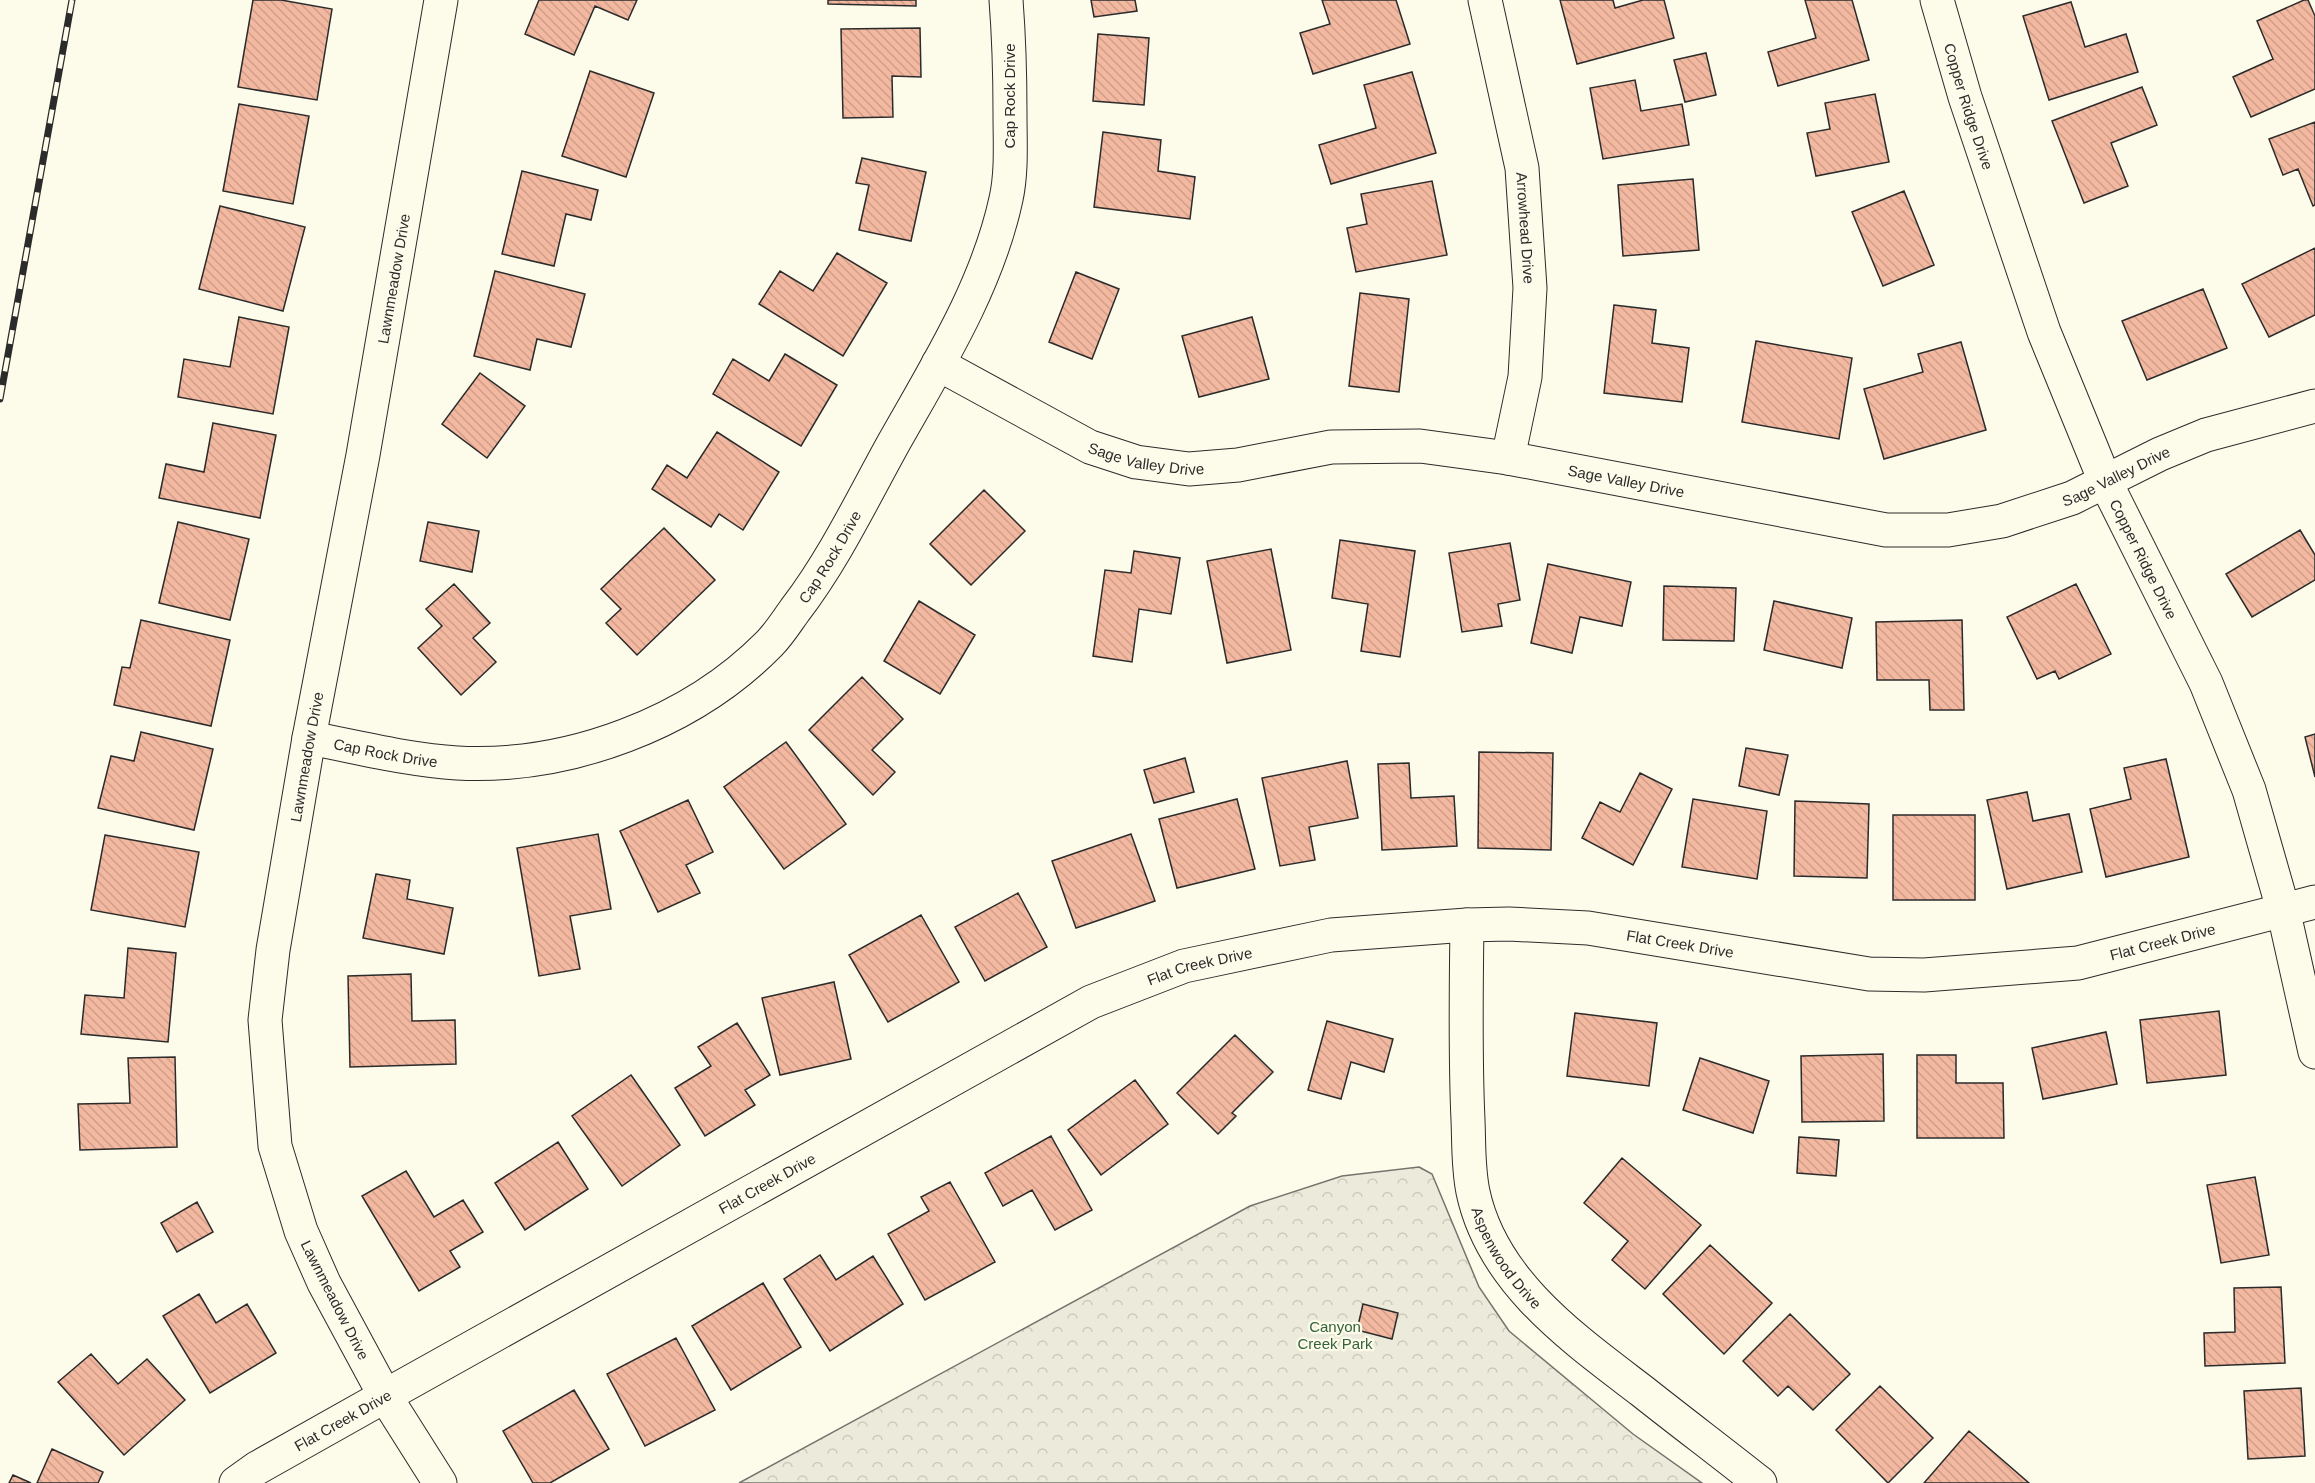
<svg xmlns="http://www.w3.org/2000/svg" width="2315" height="1483" viewBox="0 0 2315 1483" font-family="Arial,sans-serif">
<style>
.forest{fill:url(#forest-crowns);stroke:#74746e;stroke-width:1.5}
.building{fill:url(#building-back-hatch);stroke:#2b2b2b;stroke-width:1.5}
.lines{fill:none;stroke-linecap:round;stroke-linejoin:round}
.minor-casing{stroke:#2b2b2b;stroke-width:35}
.minor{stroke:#fdfbea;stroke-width:33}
.rail-casing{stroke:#2b2b2b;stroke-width:7}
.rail{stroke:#fdfbea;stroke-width:4.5;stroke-dasharray:14;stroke-linecap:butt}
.labels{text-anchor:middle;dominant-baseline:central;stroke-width:4.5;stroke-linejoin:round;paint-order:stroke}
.street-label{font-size:15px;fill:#2b2b2b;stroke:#fdfbea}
.park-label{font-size:15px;fill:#34623c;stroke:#fdfbea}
</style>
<defs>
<pattern id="forest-crowns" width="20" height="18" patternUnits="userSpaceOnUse" patternTransform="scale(1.5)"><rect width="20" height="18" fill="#ecebdb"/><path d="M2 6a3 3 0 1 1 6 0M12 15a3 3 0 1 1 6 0" fill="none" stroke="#cbcabc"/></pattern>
<pattern id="building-back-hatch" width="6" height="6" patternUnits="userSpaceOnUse" patternTransform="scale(1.5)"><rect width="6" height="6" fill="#f2b8a0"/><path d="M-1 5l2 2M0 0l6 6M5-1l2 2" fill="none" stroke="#d09e8a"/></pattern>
</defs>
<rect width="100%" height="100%" fill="#fdfbea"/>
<!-- forest -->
<path class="forest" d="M 1419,1167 L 1432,1174 L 1479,1287 L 1509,1331 L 1633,1434 L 1702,1483 L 739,1483 L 1250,1206 L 1342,1176 Z"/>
<!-- building -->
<path class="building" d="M 253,0 L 281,0 L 332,9 L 317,100 L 238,87 Z
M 539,0 L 637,0 L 628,20 L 595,6 L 574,55 L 525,34 Z
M 828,0 L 916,0 L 916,6 L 828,4 Z
M 1091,0 L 1135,0 L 1137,11 L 1094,17 Z
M 1322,0 L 1396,0 L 1410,44 L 1313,74 L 1300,33 L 1330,24 Z
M 1560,0 L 1613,0 L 1615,8 L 1643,0 L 1664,0 L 1674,38 L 1577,64 Z
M 1805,0 L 1852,0 L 1869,60 L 1778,86 L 1768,52 L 1816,38 Z
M 2304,0 L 2308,0 L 2315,16 L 2315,89 L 2251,117 L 2233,77 L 2273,59 L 2257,21 Z
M 2071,2 L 2085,47 L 2126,34 L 2138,72 L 2049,100 L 2023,16 Z
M 920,28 L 921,77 L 892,76 L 893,117 L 843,118 L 841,29 Z
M 1098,34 L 1149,38 L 1144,105 L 1093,101 Z
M 1706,53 L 1716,95 L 1685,102 L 1674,60 Z
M 590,71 L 654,93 L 626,177 L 562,156 Z
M 1412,72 L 1436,153 L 1331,184 L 1319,145 L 1376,128 L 1364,85 Z
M 1635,80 L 1641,111 L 1682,104 L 1689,145 L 1603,159 L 1590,88 Z
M 2142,87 L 2157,125 L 2111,143 L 2128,186 L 2084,203 L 2052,121 Z
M 1875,94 L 1889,162 L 1816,176 L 1807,133 L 1830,129 L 1825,103 Z
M 239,104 L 309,116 L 293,204 L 223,191 Z
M 2315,122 L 2315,205 L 2313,206 L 2298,169 L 2283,175 L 2269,139 Z
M 1103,132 L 1161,140 L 1158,171 L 1195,177 L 1190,219 L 1094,207 Z
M 862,158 L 926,172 L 911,241 L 859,230 L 869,185 L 856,183 Z
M 522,171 L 598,190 L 591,220 L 566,214 L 554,266 L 502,254 Z
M 1693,179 L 1699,250 L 1623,256 L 1618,185 Z
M 1432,181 L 1447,255 L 1356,272 L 1347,228 L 1367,224 L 1361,194 Z
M 1904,191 L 1934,265 L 1883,286 L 1852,212 Z
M 220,206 L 305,227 L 283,311 L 199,289 Z
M 2315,248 L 2315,315 L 2269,337 L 2242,284 Z
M 837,253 L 887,283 L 843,356 L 759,304 L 780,271 L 813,291 Z
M 495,271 L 585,294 L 571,347 L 537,339 L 530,370 L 474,356 Z
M 1076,272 L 1119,289 L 1092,359 L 1049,342 Z
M 2203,289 L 2227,348 L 2147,380 L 2122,321 Z
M 1360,293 L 1409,299 L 1399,392 L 1349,386 Z
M 1614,305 L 1656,310 L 1652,343 L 1689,348 L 1682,402 L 1604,393 Z
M 239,317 L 289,327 L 273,414 L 178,397 L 184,359 L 230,367 Z
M 1252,317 L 1269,379 L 1199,397 L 1182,336 Z
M 1756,341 L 1852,358 L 1839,439 L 1742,422 Z
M 1961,342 L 1986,430 L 1884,459 L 1864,389 L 1923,372 L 1918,354 Z
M 785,354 L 837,385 L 801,446 L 713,394 L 733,359 L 769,381 Z
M 480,373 L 525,406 L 487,458 L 442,424 Z
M 213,423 L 276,435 L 260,518 L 159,498 L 166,464 L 204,472 Z
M 717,432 L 779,472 L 743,530 L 719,514 L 711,527 L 652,489 L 667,465 L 687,478 Z
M 984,490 L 1025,531 L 971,585 L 930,544 Z
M 178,522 L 249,539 L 230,620 L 159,603 Z
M 428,522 L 479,531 L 472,572 L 420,561 Z
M 664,528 L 715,580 L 637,655 L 606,623 L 621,609 L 601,589 Z
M 2300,530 L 2315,555 L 2315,580 L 2252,617 L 2226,574 Z
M 1340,540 L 1415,551 L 1400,657 L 1361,651 L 1368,604 L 1332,598 Z
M 1510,543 L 1520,600 L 1498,604 L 1502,626 L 1462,632 L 1449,553 Z
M 1271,549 L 1291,650 L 1227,663 L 1207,561 Z
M 1134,551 L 1180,558 L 1171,614 L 1139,609 L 1132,662 L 1093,656 L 1105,570 L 1131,573 Z
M 1548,564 L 1631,582 L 1622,626 L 1580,617 L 1572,653 L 1531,643 Z
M 454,584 L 490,623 L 473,638 L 496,662 L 461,695 L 418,648 L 442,626 L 426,609 Z
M 2076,584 L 2111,654 L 2059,679 L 2055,671 L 2037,679 L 2007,617 Z
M 1664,586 L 1736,588 L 1734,641 L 1663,640 Z
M 919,601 L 975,635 L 940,694 L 884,661 Z
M 1774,601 L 1852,618 L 1842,668 L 1764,650 Z
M 141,620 L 230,640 L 211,726 L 114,705 L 122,667 L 130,668 Z
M 1962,620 L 1964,710 L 1930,710 L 1929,680 L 1877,680 L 1876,622 Z
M 862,677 L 903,719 L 872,750 L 895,772 L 873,795 L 809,730 Z
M 141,732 L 213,749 L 194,830 L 98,808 L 111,756 L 134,761 Z
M 2315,734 L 2315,777 L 2305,737 Z
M 786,742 L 846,824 L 784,869 L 724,787 Z
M 1746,748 L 1788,755 L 1779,795 L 1739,786 Z
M 1479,752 L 1553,753 L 1551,850 L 1478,848 Z
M 1185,758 L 1194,792 L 1154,803 L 1144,770 Z
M 2166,759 L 2189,857 L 2106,877 L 2090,809 L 2131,799 L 2124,768 Z
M 1347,761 L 1358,818 L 1309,827 L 1315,860 L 1280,866 L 1262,778 Z
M 1409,763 L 1411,798 L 1454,796 L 1457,846 L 1382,850 L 1378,764 Z
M 1640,773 L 1672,789 L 1633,865 L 1582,838 L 1600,802 L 1620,812 Z
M 2027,792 L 2033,821 L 2069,814 L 2082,872 L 2007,889 L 1987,800 Z
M 1237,799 L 1255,869 L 1177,888 L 1159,819 Z
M 1693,799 L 1767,811 L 1757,879 L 1682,867 Z
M 688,800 L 713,852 L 686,865 L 700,893 L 658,912 L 620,831 Z
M 1795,801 L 1869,804 L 1867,878 L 1794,876 Z
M 1893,815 L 1975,815 L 1975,900 L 1893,900 Z
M 598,834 L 611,909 L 570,916 L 580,969 L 539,976 L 517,848 Z
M 1131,834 L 1155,901 L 1076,928 L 1052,861 Z
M 105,835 L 199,852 L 185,927 L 91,910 Z
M 376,874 L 410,880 L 407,899 L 453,908 L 444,954 L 363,938 Z
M 1018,893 L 1047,947 L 985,981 L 955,927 Z
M 921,915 L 959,982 L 888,1022 L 849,955 Z
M 128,948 L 176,953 L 168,1042 L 81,1034 L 85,995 L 124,998 Z
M 411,974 L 412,1021 L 455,1020 L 456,1064 L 350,1067 L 348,976 Z
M 834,982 L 851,1059 L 780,1075 L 762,998 Z
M 2219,1011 L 2226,1075 L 2147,1083 L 2140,1020 Z
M 1575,1013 L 1657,1023 L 1649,1086 L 1567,1076 Z
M 1327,1021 L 1393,1039 L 1384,1072 L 1351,1062 L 1341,1099 L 1308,1090 Z
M 737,1023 L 770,1075 L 745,1090 L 755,1105 L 705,1136 L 675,1088 L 711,1066 L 698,1047 Z
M 2106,1032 L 2117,1084 L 2043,1099 L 2032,1048 Z
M 1235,1035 L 1273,1072 L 1232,1113 L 1236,1116 L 1218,1134 L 1177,1093 Z
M 1883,1054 L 1884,1121 L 1802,1122 L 1801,1056 Z
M 1917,1055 L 1956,1055 L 1956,1083 L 2003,1083 L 2004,1138 L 1917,1138 Z
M 175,1057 L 177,1147 L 80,1150 L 78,1104 L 130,1103 L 128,1058 Z
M 1700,1058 L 1769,1081 L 1753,1133 L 1683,1110 Z
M 631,1075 L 680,1145 L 622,1186 L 572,1116 Z
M 1135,1080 L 1168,1124 L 1101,1175 L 1068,1130 Z
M 1051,1136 L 1092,1210 L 1055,1230 L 1032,1190 L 1003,1206 L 985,1173 Z
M 1799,1137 L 1839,1140 L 1836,1176 L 1797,1173 Z
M 558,1142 L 588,1189 L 525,1230 L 495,1183 Z
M 1622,1158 L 1701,1225 L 1645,1289 L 1612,1260 L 1628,1241 L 1584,1203 Z
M 406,1171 L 434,1217 L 463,1200 L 483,1232 L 450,1251 L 460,1267 L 419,1291 L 362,1196 Z
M 2255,1177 L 2269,1255 L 2221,1263 L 2207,1185 Z
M 950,1182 L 995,1262 L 925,1300 L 888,1234 L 929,1211 L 921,1197 Z
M 197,1202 L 213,1232 L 177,1252 L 161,1223 Z
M 1710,1245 L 1772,1303 L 1724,1354 L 1663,1294 Z
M 820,1255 L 836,1280 L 873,1256 L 903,1304 L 830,1351 L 784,1279 Z
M 763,1283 L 801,1347 L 731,1390 L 692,1326 Z
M 2281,1287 L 2285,1363 L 2205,1366 L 2204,1333 L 2235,1332 L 2234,1288 Z
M 199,1294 L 216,1323 L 247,1304 L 276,1353 L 210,1393 L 163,1316 Z
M 1363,1304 L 1398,1313 L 1392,1339 L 1357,1330 Z
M 1790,1314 L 1850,1374 L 1813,1410 L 1788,1386 L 1778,1396 L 1743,1361 Z
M 676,1338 L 715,1410 L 645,1446 L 607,1374 Z
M 91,1354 L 118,1384 L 147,1359 L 185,1400 L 124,1455 L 58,1382 Z
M 1880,1386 L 1933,1438 L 1888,1483 L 1836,1430 Z
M 2301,1388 L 2305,1456 L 2248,1459 L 2244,1391 Z
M 574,1390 L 609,1449 L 550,1483 L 533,1483 L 503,1431 Z
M 1969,1431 L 2029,1483 L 1924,1483 Z
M 52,1449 L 103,1472 L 98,1483 L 37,1483 Z
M 13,1475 L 31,1483 L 9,1483 Z"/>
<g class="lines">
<defs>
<g id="minor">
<path id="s1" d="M 1485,0 L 1522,168 L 1530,288 L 1525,377 L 1508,458"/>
<path id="s2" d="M 1937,0 L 1965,97 L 2044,332 L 2105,481 L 2206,683 L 2249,790 L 2283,909 L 2315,1052"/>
<path id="s3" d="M 938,364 L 1090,447 L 1136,462 L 1189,469 L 1238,465 L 1331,447 L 1420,446 L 1508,458 L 1886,530 L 1948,530 L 2002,521 L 2072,498 L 2160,454 L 2206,435 L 2315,406"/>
<path id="s4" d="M 309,738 C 358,747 407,760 457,763 C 569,769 691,723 769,644 C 779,634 787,621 795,610 C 834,559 862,500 893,444 C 937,366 987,287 1006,199 C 1012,172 1010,142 1010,114 C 1010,76 1009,38 1006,0"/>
<path id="s5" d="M 1467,925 C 1466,990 1465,1055 1468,1120 C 1469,1144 1468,1168 1473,1192 C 1492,1282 1574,1339 1642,1391 C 1681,1422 1721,1452 1760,1483"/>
<path id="s6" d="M 236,1483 L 257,1468 L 385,1396 L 1091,1002 L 1184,966 L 1331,935 L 1467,925 L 1509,924 L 1588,928 L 1869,974 L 1924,975 L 2078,963 L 2315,902"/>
<path id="s7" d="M 440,1483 L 385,1396 L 324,1283 L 301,1231 L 275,1146 L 265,1020 L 273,950 L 309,738 L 363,455 L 441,0"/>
</g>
</defs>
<!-- minor casing -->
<use href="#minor" class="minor-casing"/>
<!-- minor -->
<use href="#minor" class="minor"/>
<defs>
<path id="rail" d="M 0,399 L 72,0"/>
</defs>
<!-- rail casing -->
<use href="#rail" class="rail-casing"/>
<!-- rail -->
<use href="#rail" class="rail"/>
</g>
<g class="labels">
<!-- street labels -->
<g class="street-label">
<text transform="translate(1009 96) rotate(-90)">Cap Rock Drive</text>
<text stroke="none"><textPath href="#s2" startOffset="111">Copper Ridge Drive</textPath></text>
<text stroke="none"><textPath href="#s1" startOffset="232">Arrowhead Drive</textPath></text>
<text stroke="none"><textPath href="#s7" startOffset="1256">Lawnmeadow Drive</textPath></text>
<text stroke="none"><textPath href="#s3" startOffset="231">Sage Valley Drive</textPath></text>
<text stroke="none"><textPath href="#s3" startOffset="1221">Sage Valley Drive</textPath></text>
<text stroke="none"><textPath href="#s3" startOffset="717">Sage Valley Drive</textPath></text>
<text stroke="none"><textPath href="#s4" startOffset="600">Cap Rock Drive</textPath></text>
<text stroke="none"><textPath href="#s2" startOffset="597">Copper Ridge Drive</textPath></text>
<text stroke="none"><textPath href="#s4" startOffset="78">Cap Rock Drive</textPath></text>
<text stroke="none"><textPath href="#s7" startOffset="770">Lawnmeadow Drive</textPath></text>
<text stroke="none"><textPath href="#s6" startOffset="2070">Flat Creek Drive</textPath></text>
<text stroke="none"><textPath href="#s6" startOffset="1582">Flat Creek Drive</textPath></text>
<text stroke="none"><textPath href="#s6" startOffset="1096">Flat Creek Drive</textPath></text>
<text stroke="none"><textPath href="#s6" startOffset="610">Flat Creek Drive</textPath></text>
<text stroke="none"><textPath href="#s5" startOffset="342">Aspenwood Drive</textPath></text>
<text transform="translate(335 1300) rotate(63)">Lawnmeadow Drive</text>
<text stroke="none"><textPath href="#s6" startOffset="124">Flat Creek Drive</textPath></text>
</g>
<!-- park labels -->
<g class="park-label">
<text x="1335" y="1326">Canyon<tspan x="1335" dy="17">Creek Park</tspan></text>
</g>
</g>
</svg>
